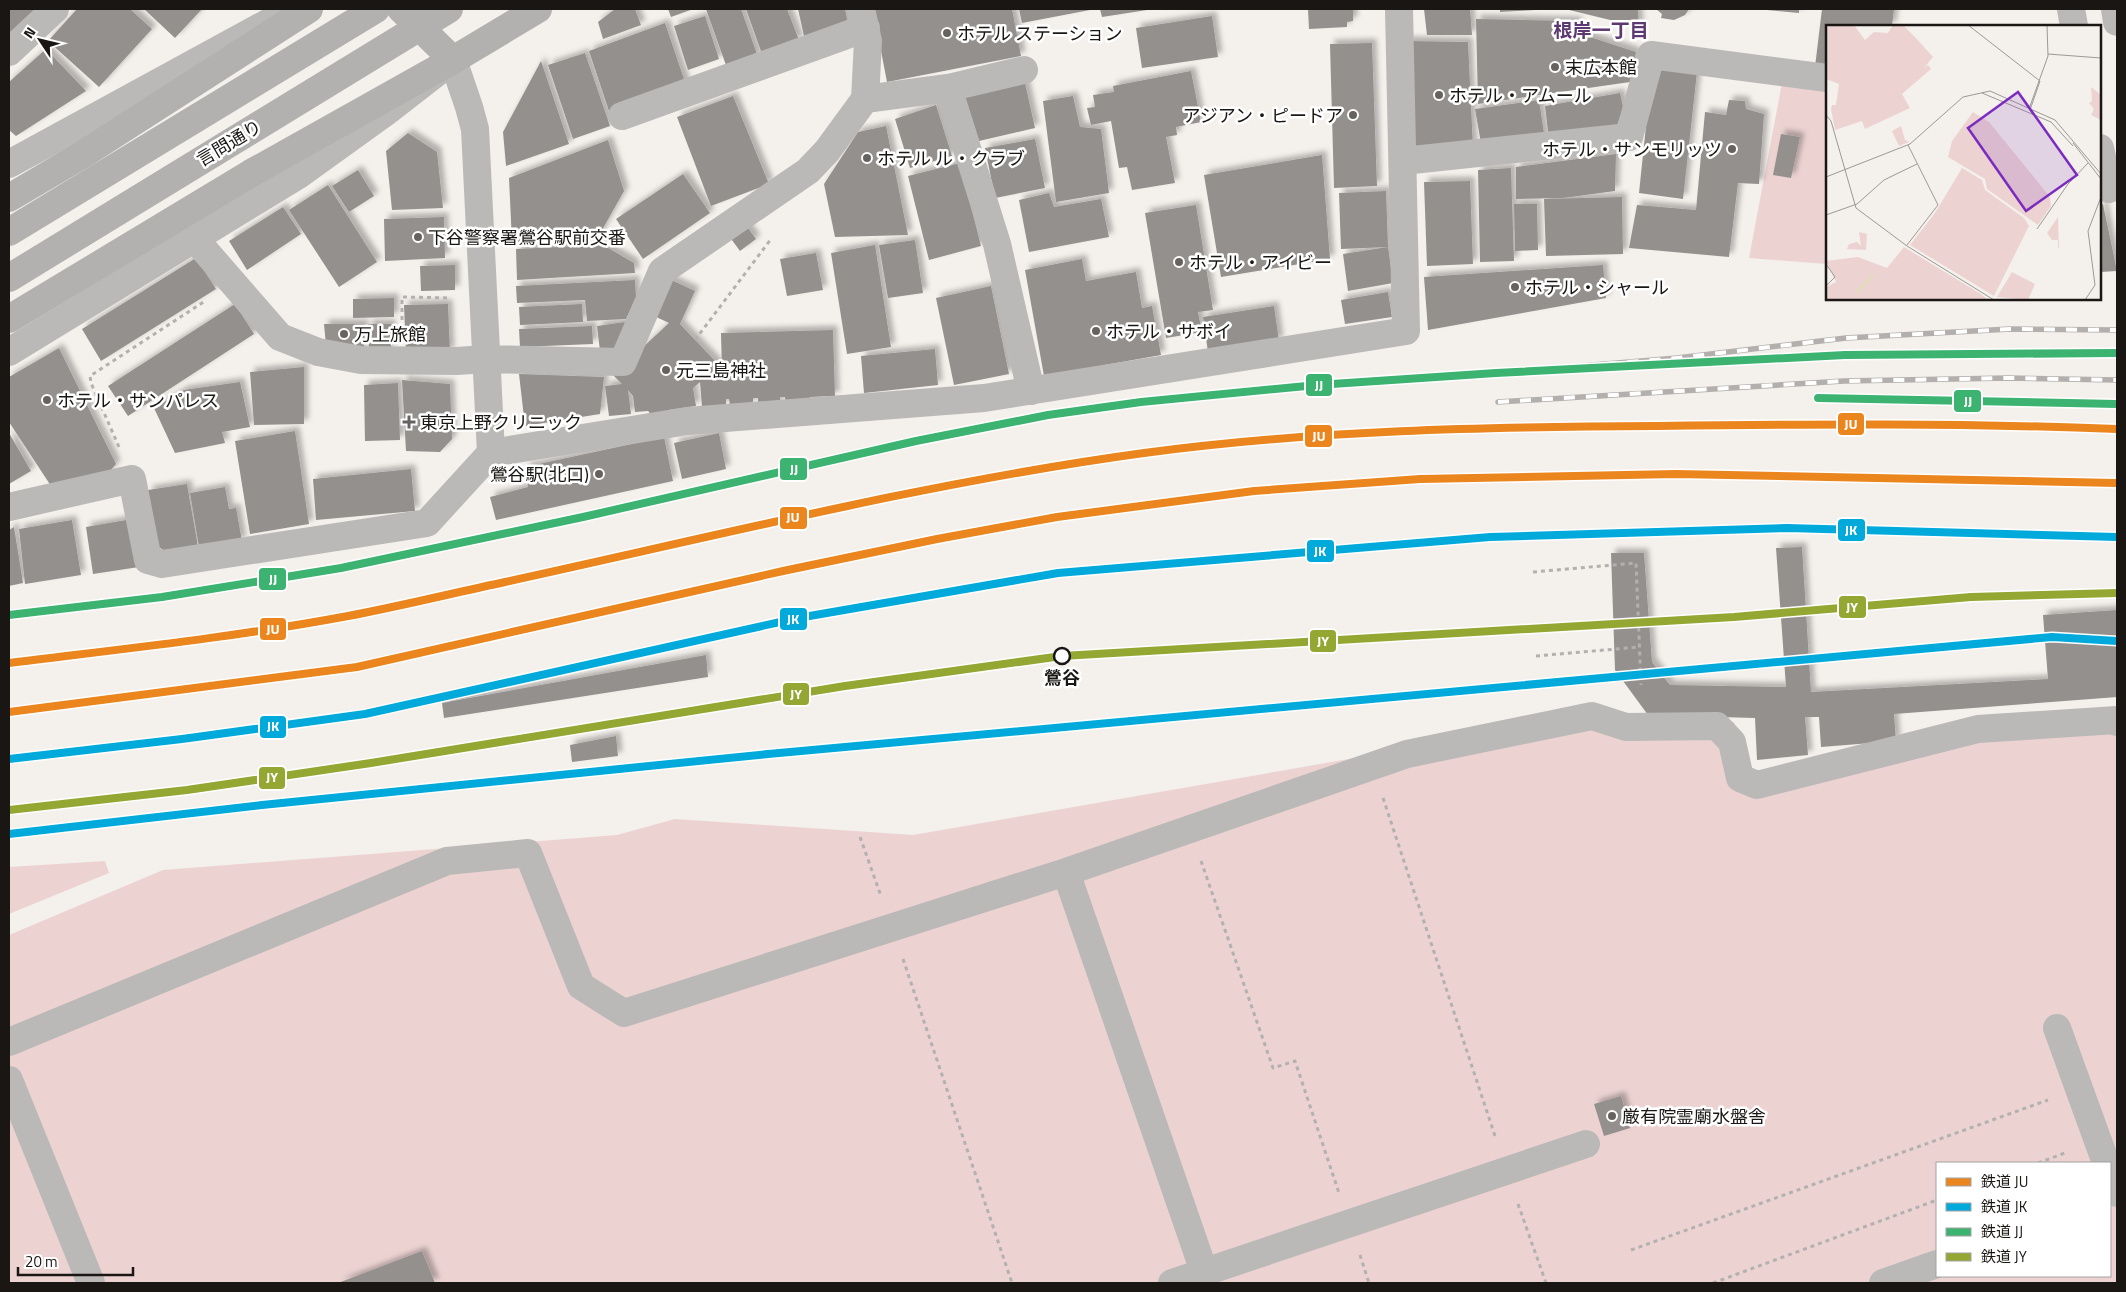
<svg xmlns="http://www.w3.org/2000/svg" width="2126" height="1292" viewBox="0 0 2126 1292" font-family="'Titillium Web','Noto Sans JP',sans-serif">
<style>
.green{fill:#ecd3d2;fill-rule:evenodd}
.building{fill:#94908e;filter:url(#shadow)}
.lines{fill:none;stroke-linecap:round;stroke-linejoin:round}
.path{stroke:#b3b1b0;stroke-width:3;stroke-dasharray:4 4;stroke-linecap:butt}
.minor{stroke:#bab9b7;stroke-width:28}
.major{stroke:#b3b1b0;stroke-width:28}
.rail-casing{stroke:#b2afad;stroke-width:5.5}
.rail{stroke:#fff;stroke-width:4;stroke-dasharray:11;stroke-linecap:butt}
.major-bridge{stroke:#b3b1b0;stroke-width:28}
.rail-1-casing{stroke:#fff;stroke-width:11}
.rail-2-casing{stroke:#fff;stroke-width:11}
.rail-3-casing{stroke:#fff;stroke-width:11}
.rail-4-casing{stroke:#fff;stroke-width:11}
.rail-1{stroke:#eb851e;stroke-width:8}
.rail-2{stroke:#01aadb;stroke-width:8}
.rail-3{stroke:#3cb371;stroke-width:8}
.rail-4{stroke:#93a732;stroke-width:8}
.poi-dot{fill:#666260;stroke:#fff;stroke-width:2}
.stop-dot{fill:#fff;stroke:#191614;stroke-width:2.5}
.labels{text-anchor:middle;dominant-baseline:central;stroke-width:5;stroke-linejoin:round;paint-order:stroke}
.poi-label{font-size:18px;fill:#191614;stroke:#fff;text-anchor:start}
.street-label{font-size:18px;fill:#191614;stroke:#fff}
.stop-label{font-size:18px;font-weight:bold;fill:#191614;stroke:#fff}
.neighbourhood-label{font-size:19px;font-weight:bold;fill:#5e3871;stroke:#fff}
.inset-river{fill:none;stroke:#e2ddb5;stroke-width:2.5}
.inset-road{fill:none;stroke:#9c9996;stroke-width:1}
.view{fill:#7b2cbf;fill-opacity:0.15;stroke:#7b2cbf;stroke-width:2.5}
.inset-edge{fill:none;stroke:#191614;stroke-width:2.5}
.line-badge{stroke:#fff;stroke-width:2}
.badge-label{font-size:14px;text-anchor:middle;font-weight:bold;fill:#fff}
</style>
<defs>
<filter id="shadow"><feDropShadow dx="4.5" dy="-4.5" stdDeviation="2.5" flood-color="#0004"/></filter>
</defs>
<rect width="100%" height="100%" fill="#f4f0ec"/>
<!-- green -->
<path class="green" d="M 1782,83 L 1827,87 L 1827,264 L 1749,258 Z
M 1601,715 L 1734,722 L 1751,776 L 2117,718 L 2117,1283 L 9,1283 L 9,935 L 163,870 L 617,835 L 675,819 L 913,835 ZM 1937,1163 L 2110,1163 L 2110,1276 L 1937,1276 Z
M 105,861 L 109,873 L 9,914 L 9,867 Z"/>
<!-- building -->
<path class="building" d="M 9,9 L 35,9 L 18,28 L 9,33 Z
M 77,9 L 130,9 L 152,29 L 99,87 L 48,41 Z
M 144,9 L 202,9 L 175,38 Z
M 615,9 L 635,9 L 641,25 L 603,39 L 598,22 Z
M 668,9 L 693,9 L 671,17 Z
M 706,9 L 741,9 L 758,57 L 727,68 Z
M 746,9 L 787,9 L 799,40 L 762,54 Z
M 798,9 L 845,9 L 849,28 L 804,36 Z
M 873,9 L 1012,9 L 1021,56 L 887,82 Z
M 1019,9 L 1090,9 L 1090,10 L 1022,23 Z
M 1100,9 L 1147,9 L 1147,10 L 1102,17 Z
M 1308,9 L 1353,9 L 1353,21 L 1347,22 L 1347,27 L 1309,29 Z
M 1424,9 L 1470,9 L 1472,35 L 1427,35 Z
M 1500,9 L 1535,9 L 1535,10 L 1500,12 Z
M 1565,9 L 1638,9 L 1639,27 Z
M 1656,9 L 1689,9 L 1685,15 L 1674,20 L 1661,18 L 1662,14 Z
M 1767,9 L 1799,9 L 1799,13 L 1767,10 Z
M 1822,9 L 1894,9 L 1892,26 L 1827,26 L 1827,68 L 1815,67 Z
M 705,16 L 719,59 L 688,70 L 674,26 Z
M 1212,16 L 1218,57 L 1142,68 L 1136,28 Z
M 1476,19 L 1577,21 L 1581,34 L 1636,52 L 1630,82 L 1478,104 Z
M 665,23 L 687,88 L 610,114 L 589,51 Z
M 1406,41 L 1468,42 L 1473,148 L 1409,150 Z
M 1372,43 L 1377,186 L 1334,188 L 1330,44 Z
M 46,49 L 86,91 L 16,136 L 9,130 L 9,82 Z
M 585,53 L 610,126 L 573,139 L 548,65 Z
M 541,61 L 569,144 L 506,166 L 503,132 Z
M 1661,66 L 1697,72 L 1683,199 L 1639,193 L 1651,78 Z
M 1191,71 L 1201,122 L 1176,127 L 1177,135 L 1166,137 L 1175,183 L 1132,190 L 1127,167 L 1119,168 L 1111,121 L 1091,125 L 1087,108 L 1095,107 L 1093,95 L 1114,92 L 1113,86 Z
M 1025,83 L 1035,128 L 979,141 L 965,97 Z
M 1620,93 L 1623,107 L 1616,129 L 1549,140 L 1545,106 Z
M 733,96 L 769,184 L 711,206 L 677,117 Z
M 1073,96 L 1080,127 L 1101,129 L 1109,193 L 1056,202 L 1043,101 Z
M 1539,100 L 1545,140 L 1482,149 L 1475,109 Z
M 1729,100 L 1745,101 L 1746,109 L 1764,114 L 1759,184 L 1738,183 L 1729,257 L 1629,248 L 1637,205 L 1696,210 L 1705,112 L 1726,115 Z
M 936,105 L 952,156 L 910,168 L 895,119 Z
M 886,126 L 908,235 L 835,237 L 824,184 L 858,132 Z
M 408,133 L 437,152 L 443,208 L 392,210 L 386,151 Z
M 1781,134 L 1800,137 L 1791,178 L 1773,175 Z
M 1035,139 L 1045,188 L 995,198 L 985,148 Z
M 608,140 L 624,191 L 597,239 L 512,242 L 509,178 Z
M 1616,154 L 1615,191 L 1563,198 L 1516,199 L 1516,167 Z
M 1322,155 L 1330,259 L 1221,277 L 1204,175 Z
M 960,163 L 981,246 L 929,260 L 908,176 Z
M 1511,168 L 1514,261 L 1480,262 L 1478,170 Z
M 358,170 L 374,196 L 349,212 L 332,186 Z
M 683,174 L 710,213 L 643,259 L 616,219 Z
M 1470,181 L 1473,264 L 1427,266 L 1424,182 Z
M 328,185 L 377,262 L 339,287 L 289,210 Z
M 1386,191 L 1388,247 L 1341,249 L 1339,193 Z
M 1049,193 L 1054,207 L 1101,199 L 1109,237 L 1029,252 L 1019,200 Z
M 1622,197 L 1623,254 L 1546,256 L 1544,199 Z
M 1514,204 L 1537,204 L 1538,250 L 1515,251 Z
M 2103,204 L 2117,271 L 2100,272 L 2100,205 Z
M 1196,205 L 1213,310 L 1198,312 L 1202,332 L 1166,338 L 1145,213 Z
M 283,207 L 301,234 L 247,270 L 229,241 Z
M 444,217 L 445,258 L 385,261 L 384,219 Z
M 745,224 L 756,239 L 740,251 L 729,236 Z
M 915,240 L 923,293 L 888,298 L 879,245 Z
M 603,245 L 634,263 L 635,273 L 517,280 L 516,249 Z
M 875,245 L 891,347 L 847,354 L 831,253 Z
M 1388,247 L 1393,283 L 1348,291 L 1343,254 Z
M 816,253 L 823,290 L 787,296 L 780,259 Z
M 196,258 L 216,289 L 101,361 L 82,329 Z
M 1082,259 L 1086,281 L 1136,272 L 1142,308 L 1152,306 L 1161,355 L 1044,376 L 1025,270 Z
M 455,265 L 455,290 L 421,291 L 420,266 Z
M 1603,265 L 1606,298 L 1428,330 L 1424,277 Z
M 667,278 L 695,291 L 680,324 L 719,365 L 712,372 L 722,371 L 721,333 L 833,330 L 835,396 L 810,397 L 810,403 L 786,405 L 785,397 L 780,397 L 781,404 L 758,405 L 758,398 L 753,398 L 753,404 L 730,405 L 729,399 L 726,399 L 726,405 L 702,407 L 700,382 L 693,388 L 696,406 L 669,410 L 657,421 L 648,411 L 635,412 L 633,396 L 628,390 L 631,414 L 609,416 L 605,386 L 622,384 L 613,375 L 669,323 L 650,314 Z
M 635,280 L 636,297 L 626,319 L 587,321 L 585,300 L 517,303 L 516,286 Z
M 991,286 L 1009,374 L 954,385 L 936,298 Z
M 1388,292 L 1392,317 L 1345,324 L 1341,300 Z
M 394,298 L 394,317 L 353,318 L 353,299 Z
M 235,304 L 254,334 L 128,416 L 108,386 Z
M 448,304 L 450,352 L 406,354 L 404,305 Z
M 582,304 L 583,322 L 520,325 L 519,307 Z
M 1274,306 L 1279,341 L 1208,352 L 1203,317 Z
M 625,322 L 626,330 L 613,352 L 600,351 L 597,326 Z
M 324,324 L 364,324 L 364,352 L 326,345 Z
M 368,324 L 391,324 L 391,350 L 369,351 Z
M 592,326 L 593,344 L 520,347 L 519,329 Z
M 59,348 L 116,464 L 104,478 L 53,489 L 9,422 L 9,377 Z
M 935,349 L 938,385 L 864,393 L 861,356 Z
M 304,367 L 304,424 L 254,425 L 250,372 Z
M 519,374 L 604,377 L 600,414 L 525,426 Z
M 402,380 L 450,384 L 452,439 L 440,452 L 406,451 Z
M 240,382 L 250,427 L 222,432 L 225,443 L 175,453 L 154,408 L 184,390 Z
M 398,383 L 400,440 L 365,441 L 364,385 Z
M 295,431 L 309,524 L 250,534 L 235,441 Z
M 9,433 L 31,471 L 9,484 Z
M 719,433 L 726,469 L 682,479 L 674,443 Z
M 664,437 L 673,481 L 496,520 L 490,497 L 528,487 L 525,467 Z
M 411,469 L 415,511 L 316,520 L 313,479 Z
M 187,484 L 198,547 L 166,552 L 157,546 L 148,490 Z
M 225,487 L 229,509 L 236,508 L 242,541 L 199,547 L 190,493 Z
M 132,519 L 139,567 L 93,574 L 86,527 Z
M 72,520 L 81,575 L 25,584 L 19,529 Z
M 14,527 L 23,583 L 9,586 L 9,530 Z
M 1802,547 L 1811,692 L 2048,679 L 2043,615 L 2117,610 L 2117,697 L 1894,714 L 1896,741 L 1821,747 L 1819,717 L 1805,717 L 1808,755 L 1757,760 L 1755,718 L 1648,715 L 1615,670 L 1611,553 L 1644,553 L 1652,662 L 1670,685 L 1786,687 L 1776,548 Z
M 706,655 L 708,677 L 444,718 L 442,703 Z
M 616,736 L 618,756 L 572,762 L 570,745 Z
M 1621,1096 L 1630,1128 L 1604,1136 L 1594,1104 Z
M 422,1251 L 435,1283 L 338,1283 Z"/>
<g class="lines">
<!-- path -->
<path class="path" d="M 402,328 L 402,297 L 450,298
M 695,340 L 771,239
M 119,447 L 91,383 L 90,376 L 205,301
M 1533,572 L 1636,563 L 1641,685
M 1536,656 L 1639,647
M 1383,798 L 1496,1139
M 860,837 L 881,896
M 1201,861 L 1273,1068 L 1295,1061 L 1339,1193
M 903,959 L 1012,1283
M 2038,1163 L 2065,1153
M 1518,1204 L 1546,1283
M 1631,1250 L 2048,1100
M 1360,1255 L 1369,1283
M 1713,1283 L 1937,1200"/>
<!-- minor -->
<path class="minor" d="M 2071,9 L 2074,26
M 2115,9 L 2117,22
M 9,52 L 55,9
M 948,88 L 997,244 L 1031,391
M 865,99 L 948,88 L 1024,70
M 622,116 L 866,28
M 2100,148 L 2109,189
M 1403,161 L 1629,137 L 1651,55 L 1827,78
M 9,164 L 273,20
M 194,238 L 280,337 L 318,352 L 361,360 L 457,361 L 486,359 L 623,362 L 662,271 L 808,171 L 827,151 L 865,99 L 868,41 L 861,9
M 9,352 L 300,174 L 386,112 L 453,60 L 469,107 L 475,129 L 491,453
M 9,507 L 132,479 L 148,560 L 162,564 L 427,523 L 491,453 L 687,421 L 984,398 L 1406,331 L 1399,9
M 1066,872 L 1208,1283
M 2057,1028 L 2106,1163
M 9,1042 L 447,861 L 528,853 L 581,986 L 624,1013 L 1066,872 L 1407,754 L 1592,716 L 1626,727 L 1717,726 L 1732,742 L 1740,778 L 1757,785 L 1978,729 L 2117,720 L 2117,722
M 9,1080 L 91,1283
M 2110,1172 L 2117,1193
M 1172,1283 L 1586,1144
M 1883,1283 L 1937,1264"/>
<!-- major -->
<path class="major" d="M 401,9 L 453,60
M 253,172 L 453,60 L 538,9
M 9,198 L 82,155 L 309,9"/>
<defs>
<path id="rail" d="M 1496,373 L 1677,358 L 1846,338 L 2010,329 L 2117,330
M 1498,402 L 1844,381 L 2008,378 L 2117,380"/>
</defs>
<!-- rail casing -->
<use href="#rail" class="rail-casing"/>
<!-- rail -->
<use href="#rail" class="rail"/>
<!-- major-bridge -->
<path class="major-bridge" d="M 9,232 L 376,9
M 9,278 L 449,9
M 9,319 L 253,172"/>
<defs>
<path id="rail-1" d="M 9,663 C 122,649 236,637 348,616 C 401,606 453,593 505,582 C 716,536 930,482 1144,453 C 1314,430 1486,427 1657,426 C 1810,424 1964,423 2117,429
M 9,712 L 357,667 L 783,571 L 937,539 L 1057,517 L 1254,491 L 1420,479 L 1676,474 L 2117,483"/>
<path id="rail-2" d="M 9,759 L 182,739 L 365,714 L 798,618 L 1058,573 L 1490,537 L 1787,528 L 2117,537
M 9,834 L 262,805 L 768,754 L 2052,637 L 2117,641"/>
<path id="rail-3" d="M 1818,398 L 2117,404
M 9,615 L 162,597 L 341,568 L 583,517 L 916,441 L 1048,415 L 1141,402 L 1317,385 L 1496,373 L 1845,355 L 2117,353"/>
<path id="rail-4" d="M 9,810 L 187,790 L 371,763 L 845,686 L 1062,656 L 1734,617 L 1971,597 L 2117,593"/>
</defs>
<!-- rail-1 casing -->
<use href="#rail-1" class="rail-1-casing"/>
<!-- rail-2 casing -->
<use href="#rail-2" class="rail-2-casing"/>
<!-- rail-3 casing -->
<use href="#rail-3" class="rail-3-casing"/>
<!-- rail-4 casing -->
<use href="#rail-4" class="rail-4-casing"/>
<!-- rail-1 -->
<use href="#rail-1" class="rail-1"/>
<!-- rail-2 -->
<use href="#rail-2" class="rail-2"/>
<!-- rail-3 -->
<use href="#rail-3" class="rail-3"/>
<!-- rail-4 -->
<use href="#rail-4" class="rail-4"/>
</g>
<!-- markers -->
<g class="poi-dot">
<circle cx="947" cy="33" r="5"/>
<circle cx="1555" cy="67" r="5"/>
<circle cx="1439" cy="95" r="5"/>
<circle cx="1353" cy="115" r="5"/>
<circle cx="1732" cy="149" r="5"/>
<circle cx="867" cy="158" r="5"/>
<circle cx="418" cy="237" r="5"/>
<circle cx="1179" cy="262" r="5"/>
<circle cx="1515" cy="287" r="5"/>
<circle cx="1096" cy="331" r="5"/>
<circle cx="344" cy="334" r="5"/>
<circle cx="666" cy="370" r="5"/>
<circle cx="47" cy="400" r="5"/>
<path d="M406.5 414.5h5v5h5v5h-5v5h-5v-5h-5v-5h5z"/>
<circle cx="599" cy="474" r="5"/>
<circle cx="1612" cy="1116" r="5"/>
</g>
<circle class="stop-dot" cx="1062" cy="656" r="8"/>
<g class="labels">
<!-- poi labels -->
<g class="poi-label">
<text x="957" y="33">ホテル ステーション</text>
<text x="1565" y="67">末広本館</text>
<text x="1449" y="95">ホテル・アムール</text>
<text x="1343" y="115" text-anchor="end">アジアン・ピードア</text>
<text x="1722" y="149" text-anchor="end">ホテル・サンモリッツ</text>
<text x="877" y="158">ホテル ル・クラブ</text>
<text x="428" y="237">下谷警察署鶯谷駅前交番</text>
<text x="1189" y="262">ホテル・アイビー</text>
<text x="1525" y="287">ホテル・シャール</text>
<text x="1106" y="331">ホテル・サボイ</text>
<text x="354" y="334">万上旅館</text>
<text x="676" y="370">元三島神社</text>
<text x="57" y="400">ホテル・サンパレス</text>
<text x="420" y="422">東京上野クリニック</text>
<text x="589" y="474" text-anchor="end">鶯谷駅(北口)</text>
<text x="1622" y="1116">厳有院霊廟水盤舎</text>
</g>
<!-- street labels -->
<g class="street-label">
<text transform="translate(229 143) rotate(-31)">言問通り</text>
</g>
<!-- stop labels -->
<g class="stop-label">
<text x="1062" y="677">鶯谷</text>
</g>
<!-- neighbourhood labels -->
<g class="neighbourhood-label">
<text x="1601" y="29">根岸一丁目</text>
</g>
</g>
<!-- overview -->
<g transform="translate(1826 25)">
<rect width="275" height="275" fill="#f4f0ec"/>
<path d="M 0,0 L 28,0 L 39,15 L 48,7 L 62,8 L 67,0 L 77,0 L 89,12 L 107,32 L 98,43 L 102,40 L 105,44 L 76,69 L 84,83 L 39,104 L 36,96 L 9,105 L 5,84 L 6,80 L 10,80 L 13,59 L 0,54 ZM 265,62 L 275,70 L 275,95 L 265,90 L 268,84 L 263,78 L 266,76 ZM 147,87 L 163,97 L 224,172 L 225,181 L 212,200 L 161,164 L 159,154 L 122,132 L 126,116 ZM 75,101 L 79,115 L 83,117 L 73,121 L 66,106 ZM 136,143 L 156,155 L 159,165 L 198,193 L 203,201 L 168,271 L 84,220 L 109,188 ZM 232,192 L 233,223 L 232,223 L 232,215 L 226,215 L 221,208 ZM 33,207 L 41,209 L 40,225 L 21,224 L 23,219 L 31,217 L 35,221 ZM 78,222 L 155,269 L 162,275 L 0,275 L 0,262 L 10,257 L 0,236 L 32,232 L 61,243 ZM 186,247 L 209,259 L 202,275 L 171,272 Z" fill="#ecd3d2"/>
<path class="inset-river" d="M 30,268 L 47,250"/>
<path class="inset-road" d="M 142,0 L 214,56M 220,0 L 261,0M 222,29 L 275,33M 156,68 L 225,97 L 247,121M 203,84 L 222,31 L 221,0M 204,85 L 214,56M 0,90 L 5,96 L 30,183 L 81,221 L 168,275M 247,118 L 275,154M 0,152 L 84,119 L 137,72 L 164,66 L 229,95 L 275,149M 0,190 L 31,179 L 58,155 L 91,139M 211,204 L 242,159 L 262,138M 81,220 L 112,180 L 82,120M 0,239 L 9,252 L 0,261M 269,260 L 262,206 L 275,172M 251,275 L 259,275 L 269,260"/>
<path class="view" d="M 192,67 L 251,150 L 200,186 L 142,103 Z"/>
<rect width="275" height="275" class="inset-edge"/>
</g>
<g class="line-badge">
<rect x="1305" y="373" width="28" height="24" rx="5" fill="#3cb371"/>
<rect x="1953" y="389" width="29" height="24" rx="5" fill="#3cb371"/>
<rect x="1837" y="412" width="28" height="24" rx="5" fill="#eb851e"/>
<rect x="1304" y="424" width="29" height="24" rx="5" fill="#eb851e"/>
<rect x="779" y="457" width="29" height="24" rx="5" fill="#3cb371"/>
<rect x="779" y="506" width="29" height="24" rx="5" fill="#eb851e"/>
<rect x="1837" y="518" width="29" height="24" rx="5" fill="#01aadb"/>
<rect x="1306" y="539" width="29" height="24" rx="5" fill="#01aadb"/>
<rect x="258" y="567" width="29" height="24" rx="5" fill="#3cb371"/>
<rect x="1838" y="595" width="29" height="24" rx="5" fill="#93a732"/>
<rect x="779" y="607" width="29" height="24" rx="5" fill="#01aadb"/>
<rect x="259" y="617" width="28" height="24" rx="5" fill="#eb851e"/>
<rect x="1309" y="629" width="28" height="24" rx="5" fill="#93a732"/>
<rect x="782" y="682" width="28" height="24" rx="5" fill="#93a732"/>
<rect x="259" y="715" width="28" height="24" rx="5" fill="#01aadb"/>
<rect x="258" y="766" width="28" height="24" rx="5" fill="#93a732"/>
</g>
<g class="badge-label">
<text x="1319" y="390">JJ</text>
<text x="1968" y="406">JJ</text>
<text x="1851" y="429">JU</text>
<text x="1319" y="441">JU</text>
<text x="794" y="474">JJ</text>
<text x="793" y="522">JU</text>
<text x="1851" y="535">JK</text>
<text x="1320" y="556">JK</text>
<text x="273" y="584">JJ</text>
<text x="1852" y="612">JY</text>
<text x="793" y="624">JK</text>
<text x="273" y="634">JU</text>
<text x="1323" y="646">JY</text>
<text x="796" y="699">JY</text>
<text x="273" y="731">JK</text>
<text x="272" y="782">JY</text>
</g>
<!-- border -->
<rect width="2126" height="1292" fill="none" stroke="#191614" stroke-width="20"/>
<!-- legend -->
<rect x="1936" y="1162" width="175" height="115" fill="#ffffff" stroke="#a3a2a1"/>
<rect x="1946" y="1178" width="25" height="8" fill="#eb851e" stroke="#a3a2a1"/>
<text x="1981" y="1187" font-size="15" fill="#191614">鉄道 JU</text>
<rect x="1946" y="1203" width="25" height="8" fill="#01aadb" stroke="#a3a2a1"/>
<text x="1981" y="1212" font-size="15" fill="#191614">鉄道 JK</text>
<rect x="1946" y="1228" width="25" height="8" fill="#3cb371" stroke="#a3a2a1"/>
<text x="1981" y="1237" font-size="15" fill="#191614">鉄道 JJ</text>
<rect x="1946" y="1253" width="25" height="8" fill="#93a732" stroke="#a3a2a1"/>
<text x="1981" y="1262" font-size="15" fill="#191614">鉄道 JY</text>
<!-- north arrow -->
<g transform="translate(40 40) rotate(305)" stroke="#ffffff" stroke-width="4" paint-order="stroke">
<path d="M0-4L9 19L0 12L-9 19Z" fill="#191614"/>
<text y="-8" font-size="14" font-weight="bold" text-anchor="middle" fill="#191614">N</text>
</g>
<!-- scale -->
<path d="M18 1267v8h115v-8" fill="none" stroke="#191614" stroke-width="2.5"/>
<text x="25" y="1267" font-size="15" fill="#191614" stroke="#ffffff" stroke-width="4" paint-order="stroke">20 m</text>
</svg>
